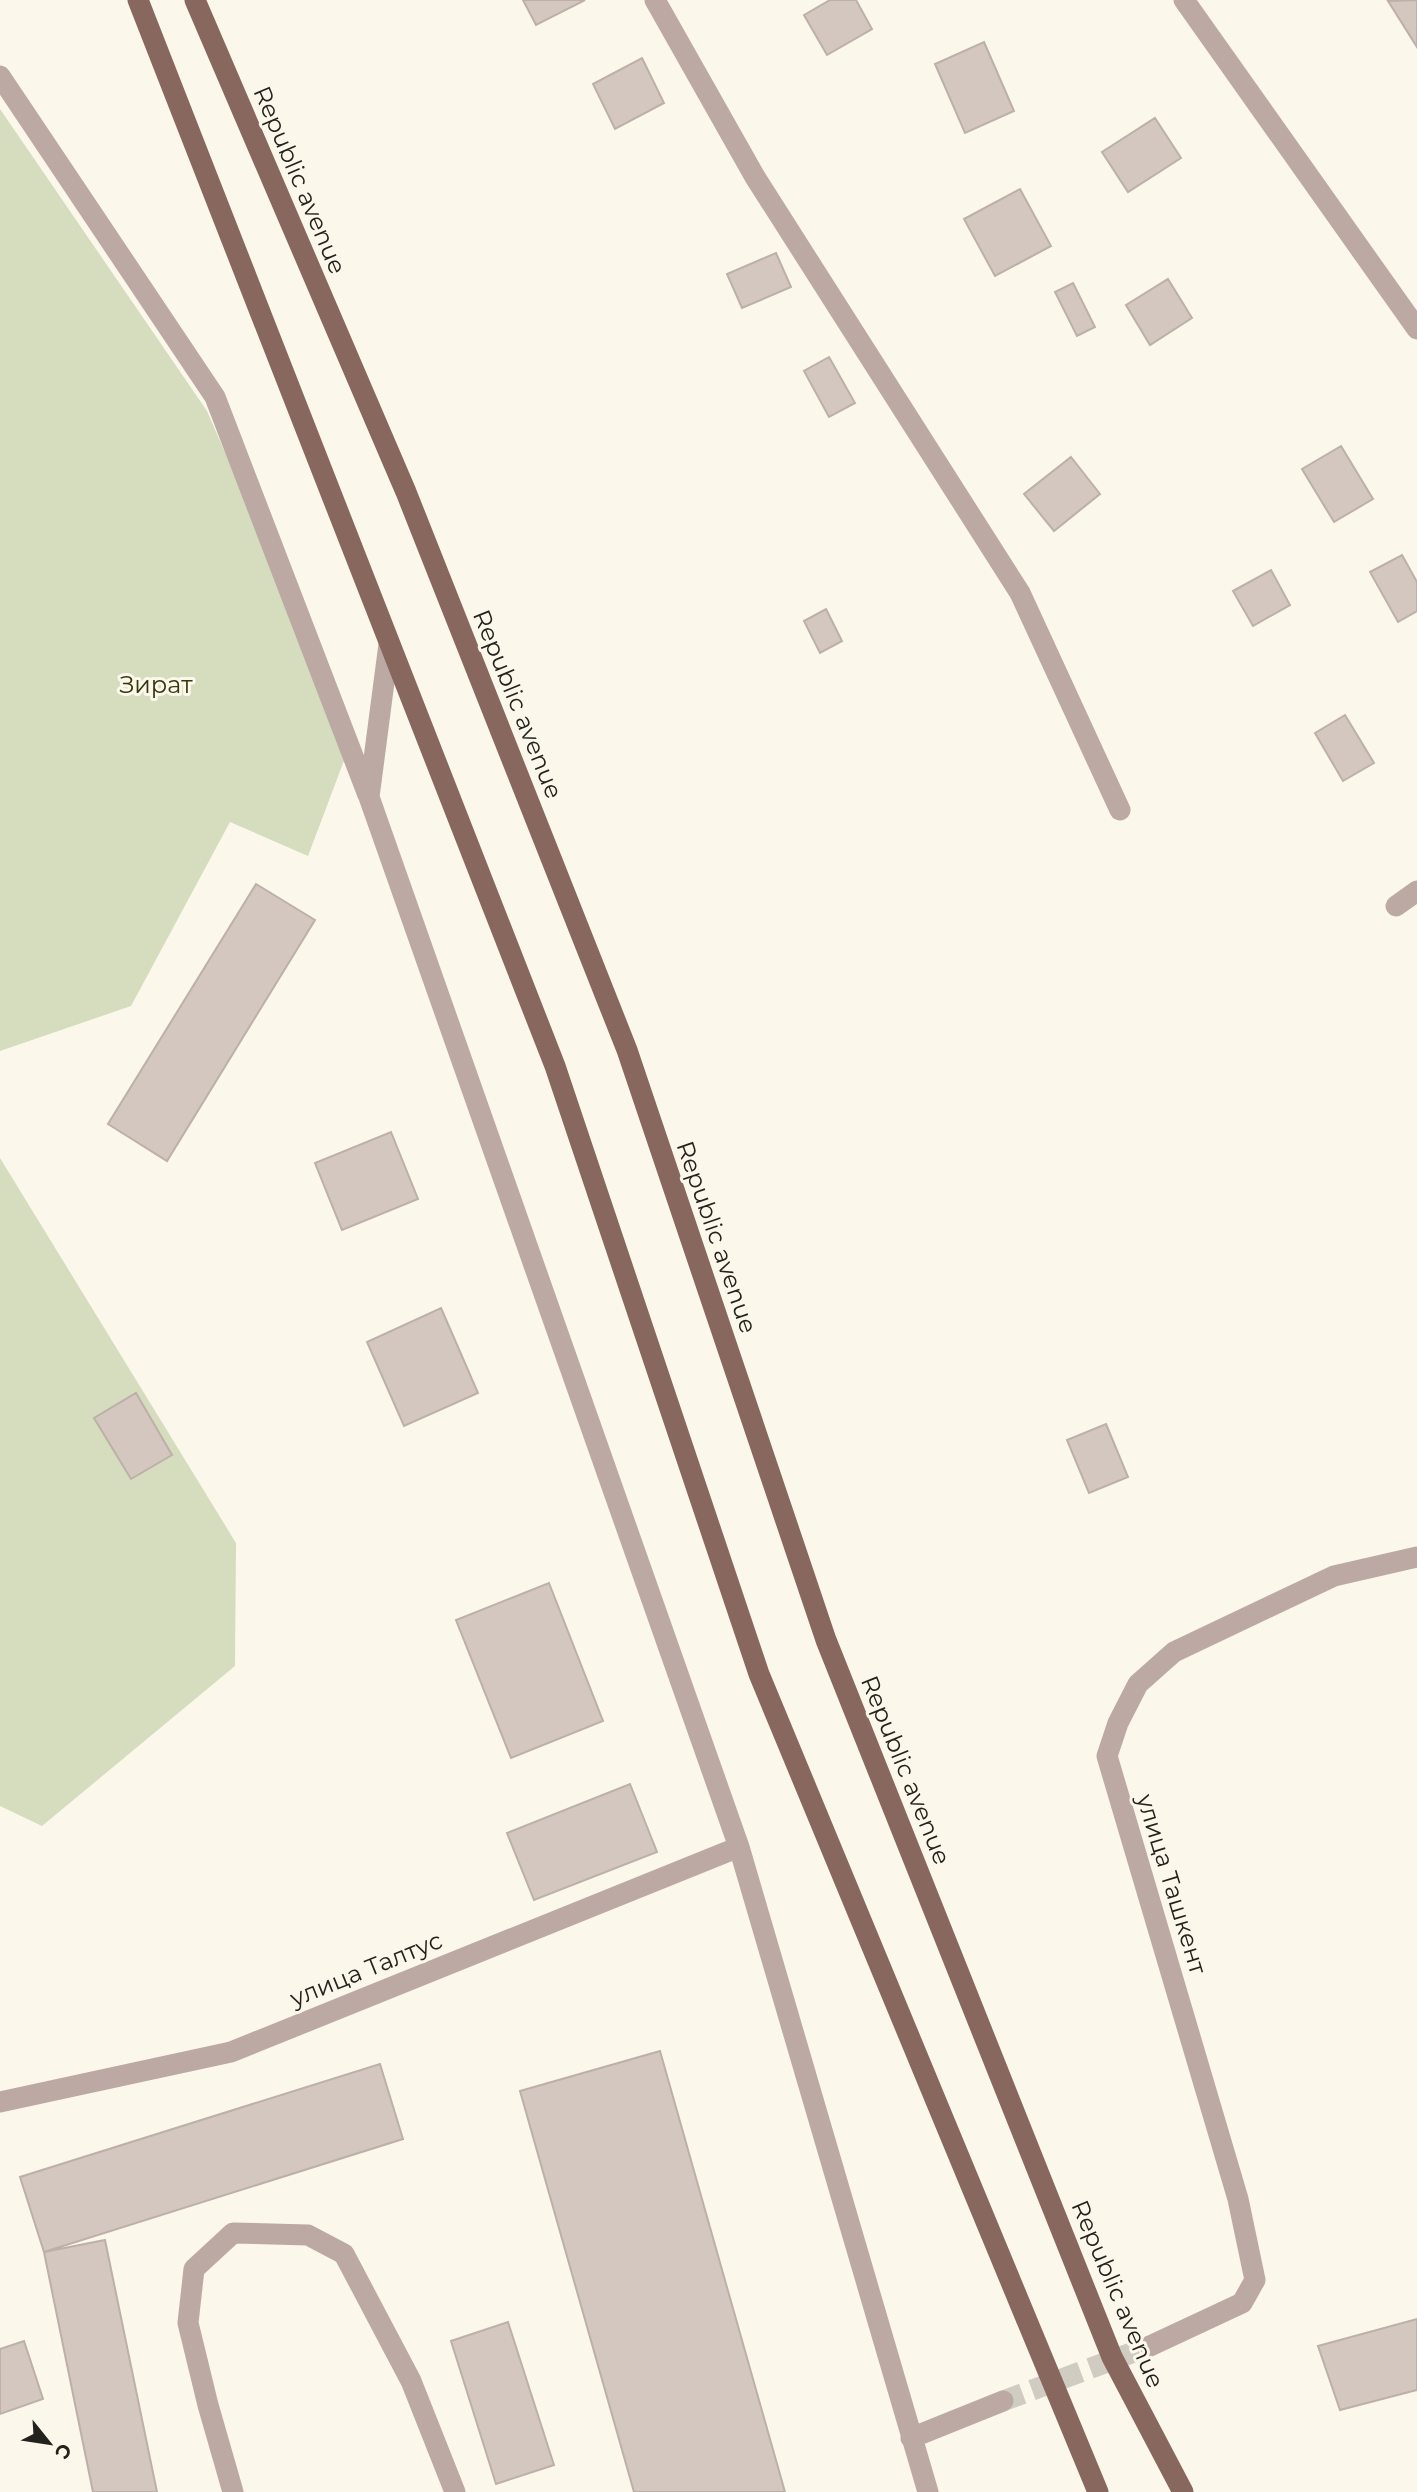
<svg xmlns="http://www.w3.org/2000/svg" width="1417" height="2492" viewBox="0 0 1417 2492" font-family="Montserrat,sans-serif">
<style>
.green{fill:#d6dcbe}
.building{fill:#d3c7bf;stroke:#bcb0a8;stroke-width:2}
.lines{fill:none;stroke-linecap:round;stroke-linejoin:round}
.minor-tunnel{stroke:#d1ccc2;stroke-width:21;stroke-dasharray:21 10;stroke-linecap:butt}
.minor{stroke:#bca9a3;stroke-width:21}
.major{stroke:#88675e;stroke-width:21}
.labels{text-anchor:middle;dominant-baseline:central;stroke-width:6;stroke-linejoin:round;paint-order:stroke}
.street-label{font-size:24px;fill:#24221d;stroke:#fcf7eb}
.park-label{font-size:24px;fill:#33390b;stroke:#fcf7eb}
</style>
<rect width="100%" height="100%" fill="#fcf7eb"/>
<!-- green -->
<path class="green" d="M 0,109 L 207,411 L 351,742 L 308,856 L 230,822 L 131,1006 L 0,1051 Z
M 0,1158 L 236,1543 L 235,1666 L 42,1826 L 0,1806 Z"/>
<!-- building -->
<path class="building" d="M 523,0 L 585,0 L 536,25 Z
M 830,0 L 856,0 L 872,29 L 827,55 L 804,15 Z
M 1417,0 L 1417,47 L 1388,1 Z
M 984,42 L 1014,111 L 965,133 L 935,64 Z
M 642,58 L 664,103 L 615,129 L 593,84 Z
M 1155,118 L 1181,158 L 1128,192 L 1102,152 Z
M 1020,189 L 1051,246 L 995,276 L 964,219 Z
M 776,253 L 791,287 L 742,308 L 727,274 Z
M 1168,279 L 1192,318 L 1150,345 L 1126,305 Z
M 1073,283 L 1095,327 L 1077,336 L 1055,292 Z
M 829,357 L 855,403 L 829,417 L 804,371 Z
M 1341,446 L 1373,499 L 1334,522 L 1302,469 Z
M 1071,457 L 1100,494 L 1054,531 L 1024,494 Z
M 1402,555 L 1417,582 L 1417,611 L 1398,622 L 1370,572 Z
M 1271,570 L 1290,605 L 1253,626 L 1233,591 Z
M 826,609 L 842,641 L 820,653 L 804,621 Z
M 1345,715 L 1374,763 L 1343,781 L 1315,733 Z
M 256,884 L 315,920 L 167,1161 L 108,1124 Z
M 391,1132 L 418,1199 L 342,1230 L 315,1163 Z
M 441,1308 L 478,1393 L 404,1426 L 367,1342 Z
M 136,1393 L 172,1455 L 131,1479 L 94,1418 Z
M 1106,1424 L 1128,1477 L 1089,1493 L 1067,1440 Z
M 549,1583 L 603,1721 L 511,1758 L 456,1620 Z
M 630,1784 L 657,1852 L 534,1900 L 507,1833 Z
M 660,2051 L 785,2492 L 634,2492 L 520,2091 Z
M 380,2064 L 403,2139 L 44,2252 L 20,2177 Z
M 105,2240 L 157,2492 L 93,2492 L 44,2252 Z
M 1417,2319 L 1417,2390 L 1340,2410 L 1318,2346 Z
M 508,2322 L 554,2465 L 496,2484 L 451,2341 Z
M 24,2341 L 43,2399 L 0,2414 L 0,2349 Z"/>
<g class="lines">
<!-- minor-tunnel -->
<path class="minor-tunnel" d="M 1003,2401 L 1150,2346"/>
<!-- minor -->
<path class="minor" d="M 655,0 L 755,177 L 1020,593 L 1120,810
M 1184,0 L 1417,329
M 0,76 L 215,397 L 368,795
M 389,644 L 369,797 L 739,1847 L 928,2492
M 1396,906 L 1417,891
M 0,2102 L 231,2052 L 739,1847
M 1150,2346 L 1242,2303 L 1255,2280 L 1238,2199 L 1107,1756 L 1118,1723 L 1138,1684 L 1174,1652 L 1334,1576 L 1417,1557
M 911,2438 L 1003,2401
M 233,2492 L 208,2405 L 188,2323 L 194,2269 L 233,2233 L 308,2235 L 344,2254 L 411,2381 L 455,2492"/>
<!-- major -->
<path class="major" d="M 138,0 L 555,1066 L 759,1674 L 1098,2492
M 195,0 L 406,492 L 627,1050 L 826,1640 L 1112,2357 L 1183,2492"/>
</g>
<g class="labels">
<!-- street labels -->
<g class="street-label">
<text transform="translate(300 180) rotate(67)">Republic avenue</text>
<text transform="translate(518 704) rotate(68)">Republic avenue</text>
<text transform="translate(717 1237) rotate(71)">Republic avenue</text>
<text transform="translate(906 1770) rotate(68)">Republic avenue</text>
<text transform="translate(1172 1884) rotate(73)">улица Ташкент</text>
<text transform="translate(366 1969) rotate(-22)">улица Талтус</text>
<text transform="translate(1118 2294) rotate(67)">Republic avenue</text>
</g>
<!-- park labels -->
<g class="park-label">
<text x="156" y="684">Зират</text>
</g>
</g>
<!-- north arrow -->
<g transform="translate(49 2443) rotate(120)" stroke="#fcf7eb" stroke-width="5" paint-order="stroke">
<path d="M0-5L12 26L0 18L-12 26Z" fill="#24221d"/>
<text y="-10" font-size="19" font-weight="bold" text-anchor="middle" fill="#24221d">С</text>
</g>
</svg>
